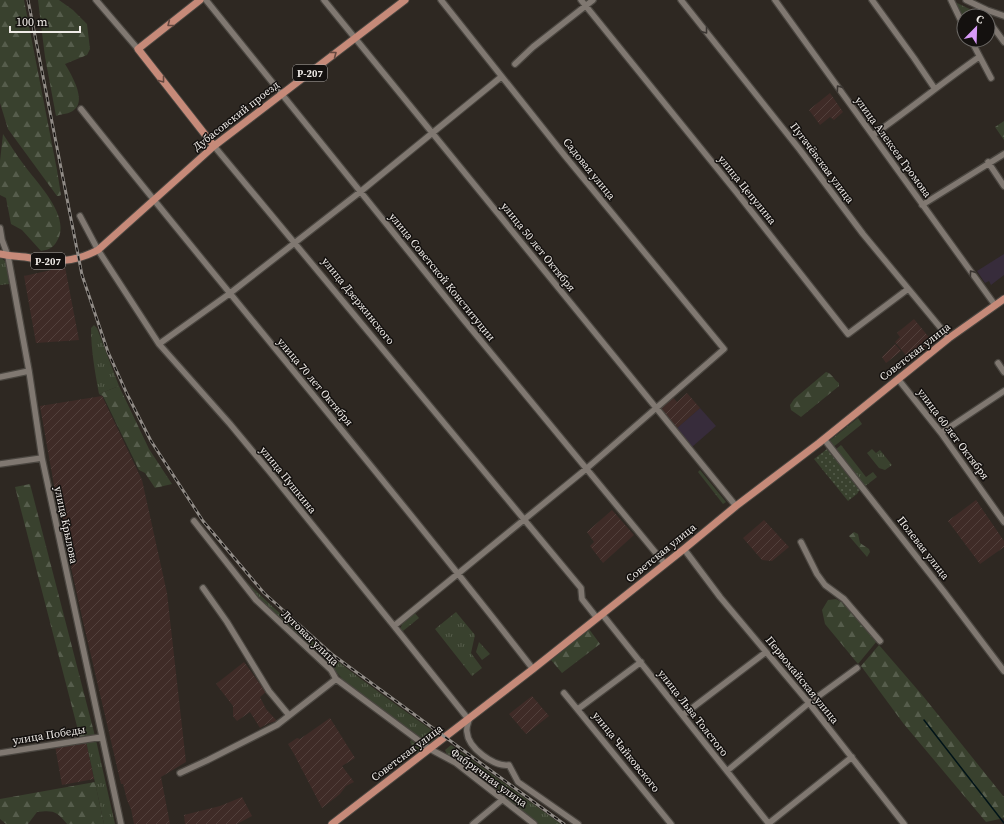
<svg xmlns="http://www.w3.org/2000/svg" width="1004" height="824" viewBox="0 0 1004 824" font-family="'Source Serif 4',serif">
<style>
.commercial{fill:#372c3b}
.industrial{fill:url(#industrial-furrows)}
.grass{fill:url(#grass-tufts)}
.forest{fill:url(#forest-firs)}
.park{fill:url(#park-dots)}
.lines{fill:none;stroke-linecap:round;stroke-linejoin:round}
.stream{stroke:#011318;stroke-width:1.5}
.minor-casing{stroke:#4a4640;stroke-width:8}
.major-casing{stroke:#4a4640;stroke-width:9}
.minor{stroke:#807871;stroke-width:5.5}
.major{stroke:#c68a79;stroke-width:7}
.rail-casing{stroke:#918c87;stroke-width:3}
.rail{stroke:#14110f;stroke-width:1.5;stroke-dasharray:4.5;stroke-linecap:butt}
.oneway{stroke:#64473f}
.oneway2{stroke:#3a3531}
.labels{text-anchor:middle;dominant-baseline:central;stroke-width:3;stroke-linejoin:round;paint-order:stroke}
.shield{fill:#14110f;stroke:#aeaaa7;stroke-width:1}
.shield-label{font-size:10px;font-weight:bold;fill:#f0ece8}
.street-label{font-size:11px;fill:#f0ece8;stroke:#14110f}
</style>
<defs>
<pattern id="industrial-furrows" width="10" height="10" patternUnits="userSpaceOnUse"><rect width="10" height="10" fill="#3f2b27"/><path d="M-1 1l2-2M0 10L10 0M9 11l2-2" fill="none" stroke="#52403c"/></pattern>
<pattern id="grass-tufts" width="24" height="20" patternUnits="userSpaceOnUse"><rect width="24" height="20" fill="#39412e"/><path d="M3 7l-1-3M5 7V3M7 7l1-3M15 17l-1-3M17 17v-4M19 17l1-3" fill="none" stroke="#565d4c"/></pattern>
<pattern id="forest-firs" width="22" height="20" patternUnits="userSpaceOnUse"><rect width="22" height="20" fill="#39412e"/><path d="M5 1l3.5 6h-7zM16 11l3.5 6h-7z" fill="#565d4c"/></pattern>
<pattern id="park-dots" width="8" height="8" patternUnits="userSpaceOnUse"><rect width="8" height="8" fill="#39412e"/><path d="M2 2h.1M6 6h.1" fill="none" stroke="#565d4c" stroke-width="1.8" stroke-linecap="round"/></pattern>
</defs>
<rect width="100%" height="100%" fill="#2e2822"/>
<!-- commercial -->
<path class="commercial" d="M 1004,254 L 1004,275 L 991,285 L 989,281 L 985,283 L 977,271 Z
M 700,408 L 716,426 L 692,447 L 677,428 Z"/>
<!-- industrial -->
<path class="industrial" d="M 830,93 L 843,112 L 834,120 L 830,117 L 820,125 L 809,110 Z
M 65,267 L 79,340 L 36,343 L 24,276 Z
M 914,319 L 932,341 L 909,359 L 895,342 L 900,337 L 897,333 Z
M 895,344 L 901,351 L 886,363 L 882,357 Z
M 687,393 L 700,408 L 677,428 L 660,408 L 673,397 L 677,402 Z
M 102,396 L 142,480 L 167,593 L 186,762 L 161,777 L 170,824 L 134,824 L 131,809 L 127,800 L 123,784 L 121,784 L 82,617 L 58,508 L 40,406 Z
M 976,500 L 1004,541 L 1004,547 L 980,564 L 948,521 Z
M 612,510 L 634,535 L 603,563 L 590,546 L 594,542 L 587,532 Z
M 764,520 L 789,547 L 772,561 L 762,560 L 743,538 Z
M 244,662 L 266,692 L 260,697 L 266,709 L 277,721 L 269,723 L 260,728 L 250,712 L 237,721 L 233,716 L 233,706 L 216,684 Z
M 532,696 L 549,716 L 526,734 L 509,714 Z
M 330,718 L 355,758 L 342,766 L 354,782 L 346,786 L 340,794 L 322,808 L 294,754 L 288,744 L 297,738 L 300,739 Z
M 86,741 L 94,779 L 62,785 L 55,746 Z
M 242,797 L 252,816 L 237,824 L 185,824 L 184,815 L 220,806 Z"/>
<!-- grass -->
<path class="grass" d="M 957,3 L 976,12 L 976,15 L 964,16 L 964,22 L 955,5 Z
M 0,257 L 6,262 L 9,284 L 0,285 Z
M 94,325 L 97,328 L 119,386 L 99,394 C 95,372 91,350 91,328 Z
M 858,418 L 862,424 L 832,448 L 828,442 Z
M 841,445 L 866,477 L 873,472 L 877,477 L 864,487 L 835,450 Z
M 872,449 L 876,453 L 880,450 L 892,465 L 885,470 L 879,468 L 867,453 Z
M 700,470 L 726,502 L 723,504 L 698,472 Z
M 241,576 C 301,638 370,686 440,736 L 429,745 L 343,680 L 334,669 L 258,598 Z
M 414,612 L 419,618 L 403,631 L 400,629 L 403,622 Z
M 456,612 L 475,635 L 471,653 L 482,668 L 472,676 L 435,629 Z
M 479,642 L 490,654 L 482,660 L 476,652 Z
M 413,739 L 423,747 L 417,753 L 412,749 L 410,741 Z
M 96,740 L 115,824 L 104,824 L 86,741 Z
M 451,745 L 561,824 L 538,824 L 466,767 L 448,757 L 445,750 Z"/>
<!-- forest -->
<path class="forest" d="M 0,0 L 24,0 L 57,170 L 61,195 L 59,196 L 57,196 L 8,129 L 0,103 Z
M 38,0 L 59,0 L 73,10 L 87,24 L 90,49 L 87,55 L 65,64 C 71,74 87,100 74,110 C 70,114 61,114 56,116 L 45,57 Z
M 1004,121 L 1004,140 L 995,127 Z
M 3,134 C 10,144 16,155 24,165 C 37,183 68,213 59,237 C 54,247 52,249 41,251 L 22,230 L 11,224 L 6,198 L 0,195 L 0,161 Z
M 826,372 C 832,373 834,380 839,383 L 839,386 L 801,417 L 791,410 L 790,405 L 794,399 Z
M 119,386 L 149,449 L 172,484 L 155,488 L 145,473 L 139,470 L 103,396 L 99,394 Z
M 30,484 L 95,736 L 80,738 L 15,487 Z
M 854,532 L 858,534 L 860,543 L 869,549 L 870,552 L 867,557 L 849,536 Z
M 836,599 L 847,605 L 877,641 L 858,664 L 825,624 L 822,610 L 828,600 Z
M 589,629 L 600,644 L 562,673 L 551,660 Z
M 879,645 L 923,696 L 1004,797 L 1004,818 L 986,822 L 903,723 L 861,666 Z
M 95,782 L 104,824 L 67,824 C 57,811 53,810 37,812 L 28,824 L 6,824 L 0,819 L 0,799 Z"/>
<!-- park -->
<path class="park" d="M 827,449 L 860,489 L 857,494 L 848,501 L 814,459 Z"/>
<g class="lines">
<!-- stream -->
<path class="stream" d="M 924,720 L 1004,823"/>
<defs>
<path id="minor" d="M 96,0 L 138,49
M 206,0 L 463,319 L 665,564
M 324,0 L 736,506
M 581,0 L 737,193 L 848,334 L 908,289
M 681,0 L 800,150 L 863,234 L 949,338
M 775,0 L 995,305
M 872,0 L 914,58 L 935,89
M 951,0 L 964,27
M 966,0 L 987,10 L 1004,16
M 985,16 L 985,15 L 987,10
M 988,20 L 1004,42
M 971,40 L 991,78
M 515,64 L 533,47 L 593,0
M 81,109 C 230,297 386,479 533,669
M 873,135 C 909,110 943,82 979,57
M 214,146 L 581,588 L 582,599 L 597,618
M 988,162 L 1004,186
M 922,205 L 1004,154
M 80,216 L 98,250 L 159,344 L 230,424 L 269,471 L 394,626 L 469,720 C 468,723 466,728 467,732 C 468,748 494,767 509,765 L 518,782 L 578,824
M 0,228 L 2,240 L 8,256 L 29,371 L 42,458 L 121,824
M 159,344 L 229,294 L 360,192 L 501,77
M 998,363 L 1004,372
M 0,377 L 29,371
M 898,379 L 941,433 L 1004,522
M 941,433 L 1004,391
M 824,439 L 945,593 L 1004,671
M 0,464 L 42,458
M 194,521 L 256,600 L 331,670 L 336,679 L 430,749 L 456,763 L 534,824
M 801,542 L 817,574 L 825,585 L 844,599 L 880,641
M 684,549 L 720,597 L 809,703 L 904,824
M 203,588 L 227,622 L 269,691 L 288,714
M 602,614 L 769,824
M 394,626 L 586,469 L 724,349 L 565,156 L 441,0
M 564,693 L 671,824
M 578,709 L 641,662
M 683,715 L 766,652
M 0,753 L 102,737
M 727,771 L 809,703 L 857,668
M 180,773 L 208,760 L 277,725 L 336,679
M 473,824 L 503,799
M 768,824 L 852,757"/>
<path id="major" d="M 200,0 L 138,49 L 214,146
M 0,254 C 8,256 17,256 25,257 C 53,262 71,264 98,250 L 214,146 L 405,0
M 332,824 L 533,669 L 684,549 L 736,506 L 819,443 L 949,338 L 1004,299"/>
</defs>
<!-- minor casing -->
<use href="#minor" class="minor-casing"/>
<!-- major casing -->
<use href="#major" class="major-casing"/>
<!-- minor -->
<use href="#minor" class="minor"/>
<!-- major -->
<use href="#major" class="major"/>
<defs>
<path id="rail" d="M 28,0 L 82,275 L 108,352 L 127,394 L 151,441 L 203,521 L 264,593 L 333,655 L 564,824"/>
</defs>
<!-- rail casing -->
<use href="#rail" class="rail-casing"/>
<!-- rail -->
<use href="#rail" class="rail"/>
</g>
<!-- one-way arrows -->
<defs><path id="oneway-chevron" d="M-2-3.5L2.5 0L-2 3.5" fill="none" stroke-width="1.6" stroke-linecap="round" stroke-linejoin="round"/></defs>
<g class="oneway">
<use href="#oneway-chevron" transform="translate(170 24) rotate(142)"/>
<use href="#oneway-chevron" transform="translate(334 54) rotate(-37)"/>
<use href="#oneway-chevron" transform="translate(162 80) rotate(52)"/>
</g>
<g class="oneway2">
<use href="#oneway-chevron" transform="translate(705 31) rotate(52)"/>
<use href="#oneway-chevron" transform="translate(839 88) rotate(-126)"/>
<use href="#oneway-chevron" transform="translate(972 273) rotate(-126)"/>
</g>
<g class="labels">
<!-- shield labels -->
<g class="shield">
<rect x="293" y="65" width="34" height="16" rx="3"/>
<rect x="31" y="253" width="34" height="16" rx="3"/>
</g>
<g class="shield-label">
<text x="310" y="73">Р-207</text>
<text x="48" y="261">Р-207</text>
</g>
<!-- street labels -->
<g class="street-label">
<text transform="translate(236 116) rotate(-38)">Дубасовский проезд</text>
<text transform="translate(893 147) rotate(54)">улица Алексея Громова</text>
<text transform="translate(822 163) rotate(53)">Пугачёвская улица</text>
<text transform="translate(589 169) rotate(51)">Садовая улица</text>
<text transform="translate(747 190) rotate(51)">улица Цепулина</text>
<text transform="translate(538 247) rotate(51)">улица 50 лет Октября</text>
<text transform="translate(442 277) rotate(51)">улица Советской Конституции</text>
<text transform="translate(358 301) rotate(51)">улица Дзержинского</text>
<text transform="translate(915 352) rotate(-38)">Советская улица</text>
<text transform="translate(315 382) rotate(50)">улица 70 лет Октября</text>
<text transform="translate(953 434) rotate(53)">улица 60 лет Октября</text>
<text transform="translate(288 480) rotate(51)">улица Пушкина</text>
<text transform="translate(66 525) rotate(78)">улица Крылова</text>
<text transform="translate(923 548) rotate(52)">Полевая улица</text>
<text transform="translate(661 553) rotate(-39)">Советская улица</text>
<text transform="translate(310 638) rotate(44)">Луговая улица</text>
<text transform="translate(802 680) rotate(51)">Первомайская улица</text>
<text transform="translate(693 713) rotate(52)">улица Льва Толстого</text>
<text transform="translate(49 735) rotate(-9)">улица Победы</text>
<text transform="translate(626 752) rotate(51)">улица Чайковского</text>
<text transform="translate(407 753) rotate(-37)">Советская улица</text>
<text transform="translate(489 778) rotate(36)">Фабричная улица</text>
</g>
</g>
<!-- north arrow -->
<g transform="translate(976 28) rotate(23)"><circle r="19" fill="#14110f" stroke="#6c6966"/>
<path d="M0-3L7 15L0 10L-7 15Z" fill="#d89af8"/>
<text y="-6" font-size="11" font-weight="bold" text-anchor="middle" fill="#f0ece8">С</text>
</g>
<!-- scale -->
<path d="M10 26v6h70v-6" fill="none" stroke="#f0ece8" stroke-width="2"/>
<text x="16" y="26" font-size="12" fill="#f0ece8" stroke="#14110f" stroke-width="3" paint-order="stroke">100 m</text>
</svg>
